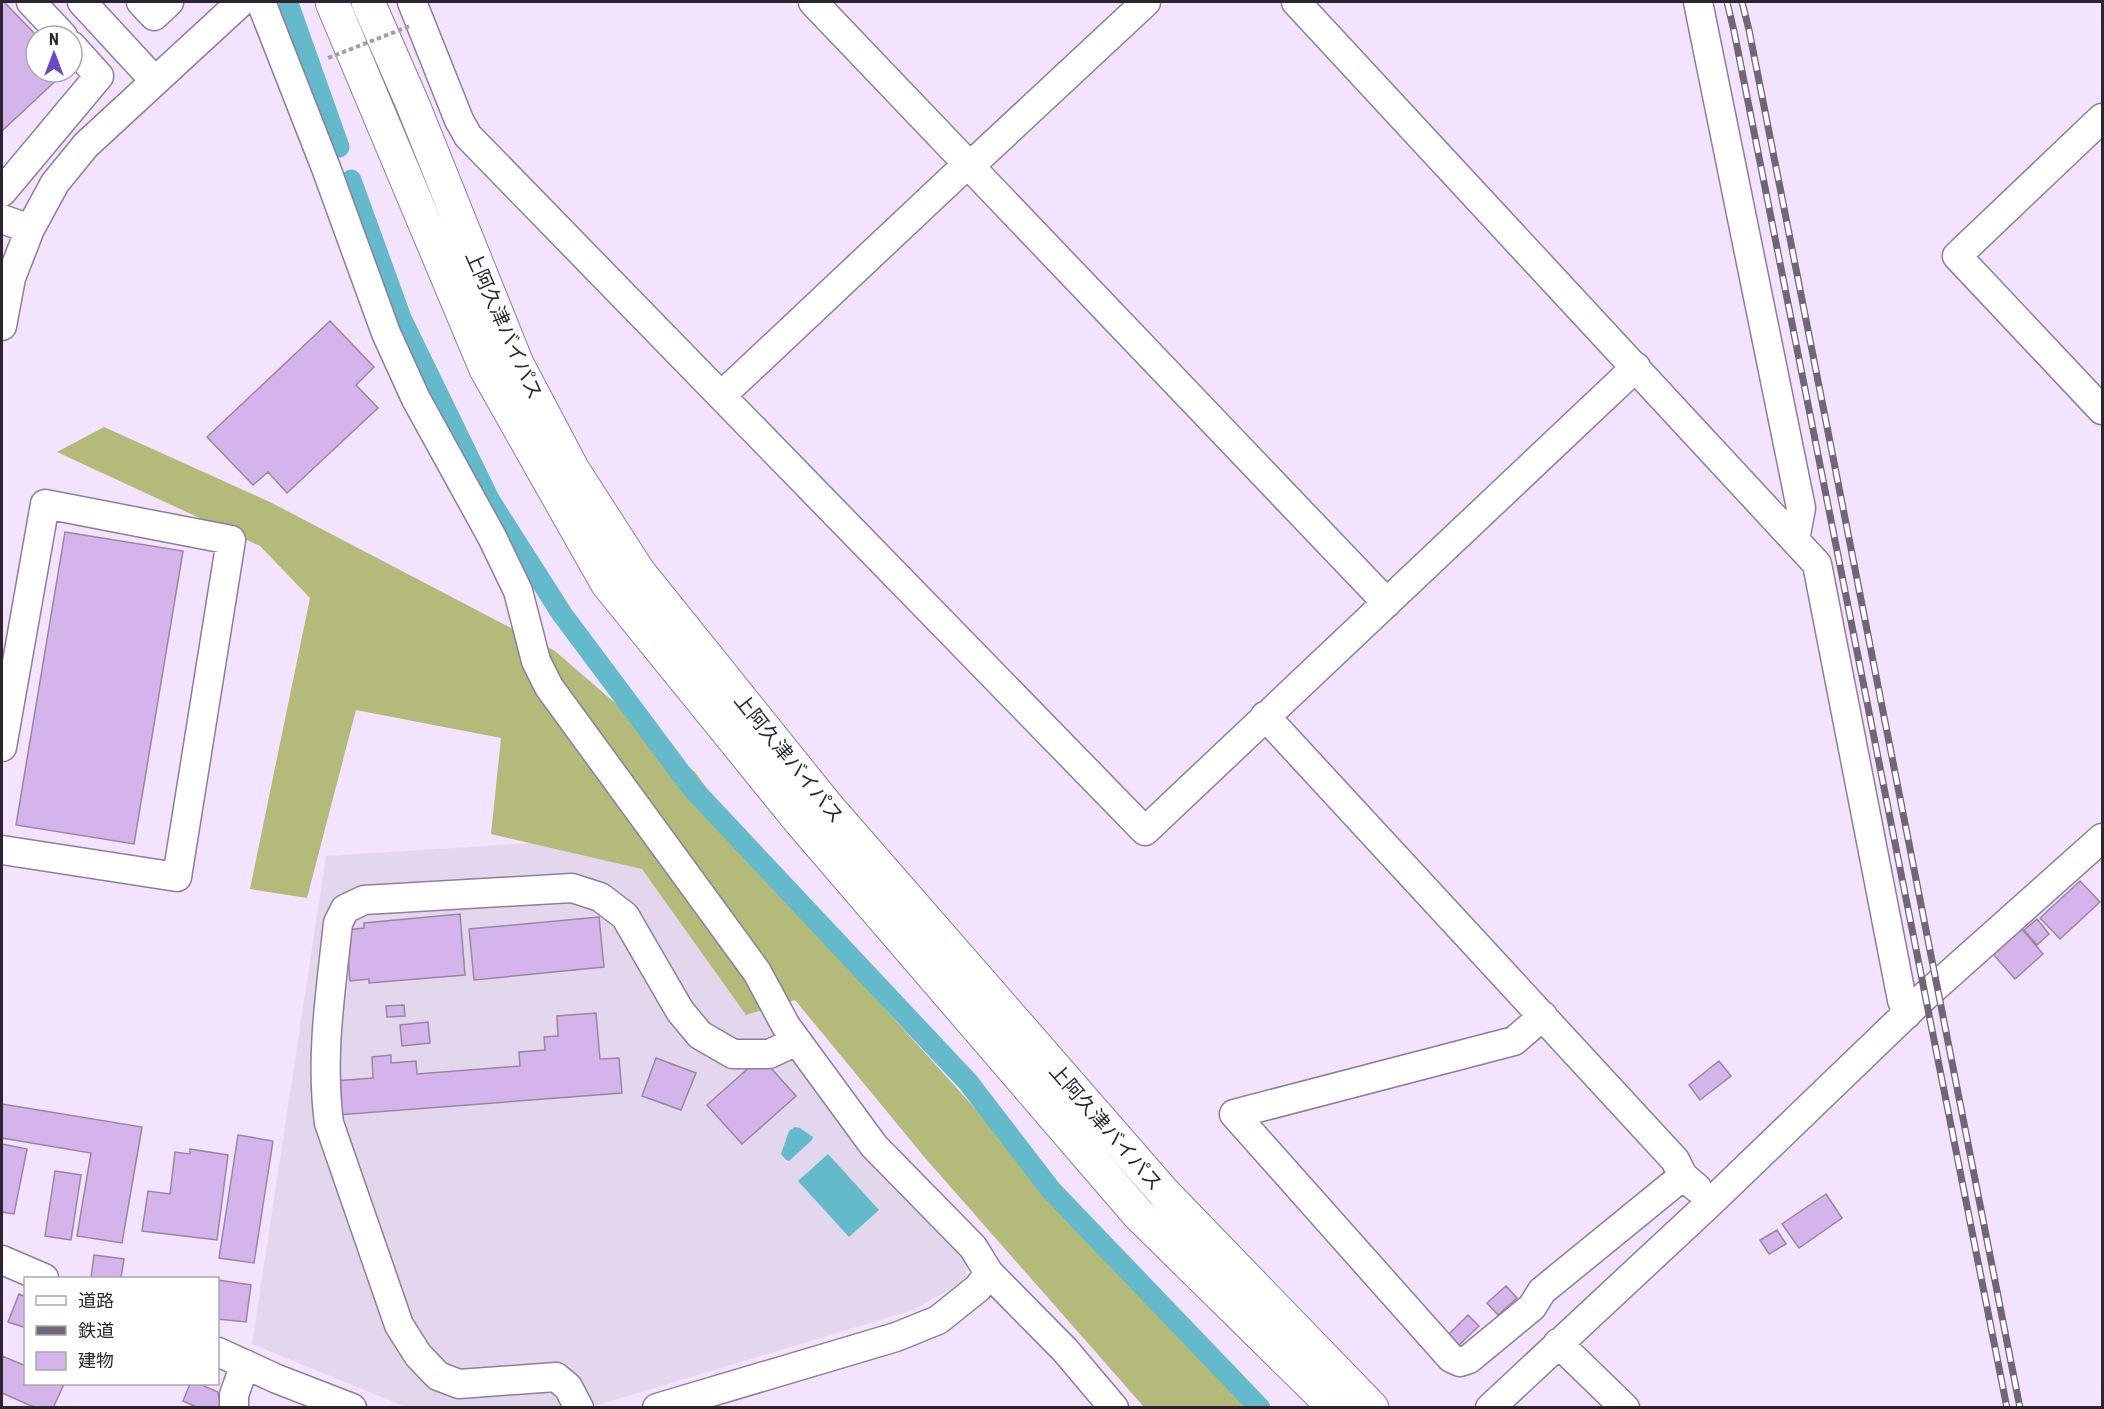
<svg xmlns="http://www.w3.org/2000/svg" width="2104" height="1409" viewBox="0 0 2104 1409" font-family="'Roboto Condensed','Noto Sans JP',sans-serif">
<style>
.education{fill:#e2d7ec}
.forest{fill:#b4ba79}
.water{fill:#64b9cb}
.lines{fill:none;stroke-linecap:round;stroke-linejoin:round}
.canal{stroke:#64b9cb;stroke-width:21}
.building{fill:#d5b3eb;stroke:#9886a4;stroke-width:1.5}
.minor-casing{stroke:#8f7d9b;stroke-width:31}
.highway-casing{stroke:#8f7d9b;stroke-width:35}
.minor{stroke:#fff;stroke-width:28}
.highway{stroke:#fff;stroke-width:33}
.rail-casing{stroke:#706677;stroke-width:7}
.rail{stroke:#fff;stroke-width:4.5;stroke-dasharray:14;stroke-linecap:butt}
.path-bridge{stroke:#a79bb0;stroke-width:4;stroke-dasharray:4.5 3;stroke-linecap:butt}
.labels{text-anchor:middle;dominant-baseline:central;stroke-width:4.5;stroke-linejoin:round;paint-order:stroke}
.street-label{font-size:20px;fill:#2c2531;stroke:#fff}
</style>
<rect width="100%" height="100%" fill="#f3e3fe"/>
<!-- education -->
<path class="education" d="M 643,836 L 968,1263 L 965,1281 L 913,1310 L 591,1407 L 406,1407 L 252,1344 L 326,856 Z"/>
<!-- forest -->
<path class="forest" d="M 104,427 L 270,502 L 555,651 L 695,772 L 786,899 L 1165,1319 L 1250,1407 L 1144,1407 L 926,1159 L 795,1000 L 746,1015 L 642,869 L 491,834 L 501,738 L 356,710 L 307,898 L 250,889 L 310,598 L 260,546 L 57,452 Z"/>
<!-- water -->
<path class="water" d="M 795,1127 L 800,1128 L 813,1137 L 812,1140 L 789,1161 L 786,1160 L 781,1154 L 789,1131 Z
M 828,1154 L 879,1210 L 849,1237 L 798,1181 Z"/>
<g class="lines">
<!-- canal -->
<path class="canal" d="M 289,6 L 339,147
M 351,180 L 401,318 L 490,501 L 562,614 L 692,788 L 968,1082 L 1051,1190 L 1260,1408"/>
</g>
<!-- building -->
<path class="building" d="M 2,2 L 4,2 L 37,36 L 36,72 L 65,72 L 2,131 Z
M 330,321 L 374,367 L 356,385 L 378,408 L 287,493 L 268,472 L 253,485 L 207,437 Z
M 65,532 L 183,551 L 134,844 L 16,825 Z
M 2080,881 L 2100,902 L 2060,939 L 2040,918 Z
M 460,914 L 465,975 L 369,983 L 369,979 L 350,981 L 346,930 L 364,928 L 364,923 Z
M 599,917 L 604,967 L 474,980 L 469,929 Z
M 2037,919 L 2049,934 L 2037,945 L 2024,930 Z
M 2022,929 L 2043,954 L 2015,979 L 1993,954 Z
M 404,1005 L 405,1016 L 387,1017 L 386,1006 Z
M 596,1013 L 600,1059 L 619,1058 L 622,1093 L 337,1115 L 334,1081 L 373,1078 L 372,1057 L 391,1055 L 391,1063 L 416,1061 L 417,1074 L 520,1066 L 519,1052 L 545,1050 L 544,1037 L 558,1036 L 557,1016 Z
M 428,1022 L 430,1043 L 402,1046 L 400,1025 Z
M 761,1057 L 796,1096 L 742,1144 L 707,1105 Z
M 656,1058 L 696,1073 L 681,1110 L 642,1096 Z
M 1719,1061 L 1731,1076 L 1700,1100 L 1689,1085 Z
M 2,1104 L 142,1127 L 122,1243 L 77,1236 L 91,1153 L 2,1138 Z
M 238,1135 L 273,1141 L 254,1263 L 219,1258 Z
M 2,1144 L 27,1149 L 14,1214 L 2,1212 Z
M 190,1149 L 228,1155 L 217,1240 L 142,1231 L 148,1191 L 170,1194 L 175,1152 L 190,1154 Z
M 55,1171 L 81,1175 L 71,1240 L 45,1236 Z
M 1826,1194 L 1842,1218 L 1799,1248 L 1782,1224 Z
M 1777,1230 L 1786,1244 L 1769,1254 L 1760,1240 Z
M 94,1255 L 124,1259 L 121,1278 L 91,1278 Z
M 218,1280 L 251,1285 L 246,1322 L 218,1319 Z
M 1506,1286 L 1517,1298 L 1498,1315 L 1487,1303 Z
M 19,1294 L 26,1297 L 26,1328 L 8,1322 Z
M 1468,1315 L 1479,1326 L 1457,1347 L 1447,1336 Z
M 2,1356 L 26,1366 L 26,1384 L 64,1384 L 53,1408 L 36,1408 L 2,1393 Z
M 190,1384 L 199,1384 L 218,1392 L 221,1408 L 199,1408 L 183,1401 Z"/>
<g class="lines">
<defs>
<path id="minor" d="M 31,2 L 63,36
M 82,2 L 154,80
M 141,2 L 154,16 L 169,2
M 261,2 L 326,168 L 386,333 L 416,399 L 492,537 L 518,591 L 536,661 L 549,687 L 757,972 L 786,1026 L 874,1146 L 973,1247 L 989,1273 L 978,1288 L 938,1320 L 896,1337 L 657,1408
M 412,2 L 459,120 L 468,136 L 1145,831 L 1636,367
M 813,2 L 1387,603
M 1296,2 L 1817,564 L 1902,1000 L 1907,1014
M 1698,2 L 1801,508 L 1795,540
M 2102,118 L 1957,256 L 2102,410
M 2,192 L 99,76 L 72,46
M 2,219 L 30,229
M 2,326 L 11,278 L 30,229 L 55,183 L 86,145 L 241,2
M 721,396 L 958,173 L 970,166 L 1146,2
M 1265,716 L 1675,1160 L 1683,1176 L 1697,1188
M 2,747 L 45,504 L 231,540 L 177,877 L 2,850
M 1543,1016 L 1514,1041 L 1234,1114 L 1451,1358 L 1460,1362 L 1469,1359 L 1532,1307 L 1542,1291 L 1683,1176
M 2,1260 L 44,1278
M 989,1273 L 1065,1350 L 1114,1408
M 1558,1343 L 1625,1408
M 218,1352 L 277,1379 L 352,1408
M 234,1408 L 234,1395 L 245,1364
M 579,1408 L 568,1387 L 556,1377 L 459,1384 L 438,1376 L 418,1355 L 399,1325 L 329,1123 C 320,1056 331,990 338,923 L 345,909 L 364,900 L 572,888 L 600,897 L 625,916 L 680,1011 L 700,1035 L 733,1054 L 769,1054 L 797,1041
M 1490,1408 L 1711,1202 L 1925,996 L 2102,838"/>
<path id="highway" d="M 332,2 L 486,369 L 607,583 L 800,821 L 1138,1214 L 1335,1408
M 368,2 L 413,105 L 517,364 L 573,470 L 638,571 L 826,805 L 1165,1194 L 1372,1408"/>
</defs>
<!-- minor casing -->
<use href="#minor" class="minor-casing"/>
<!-- highway casing -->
<use href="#highway" class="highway-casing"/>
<!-- minor -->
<use href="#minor" class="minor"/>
<!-- highway -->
<use href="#highway" class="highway"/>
<defs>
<path id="rail" d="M 1727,2 L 1734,31 L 2007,1408
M 1742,2 L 1749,30 L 2020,1408"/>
</defs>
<!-- rail casing -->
<use href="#rail" class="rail-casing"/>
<!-- rail -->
<use href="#rail" class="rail"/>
<!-- path-bridge -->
<path class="path-bridge" d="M 328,58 L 410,26"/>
</g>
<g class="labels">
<!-- street labels -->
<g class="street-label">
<text transform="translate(504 325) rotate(66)">上阿久津バイパス</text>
<text transform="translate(789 758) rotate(51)">上阿久津バイパス</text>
<text transform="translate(1106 1127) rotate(49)">上阿久津バイパス</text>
</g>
</g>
<!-- border -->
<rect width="2104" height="1409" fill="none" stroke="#2c2531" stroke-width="6"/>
<!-- legend -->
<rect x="24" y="1277" width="195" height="108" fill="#ffffff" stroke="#aba8ad" stroke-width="1.5"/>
<rect x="36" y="1296" width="30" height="9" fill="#ffffff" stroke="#aba8ad" stroke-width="1.5"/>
<text x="78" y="1307" font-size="18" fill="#2c2531">道路</text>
<rect x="36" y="1326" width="30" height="9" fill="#706677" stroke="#aba8ad" stroke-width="1.5"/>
<text x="78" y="1337" font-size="18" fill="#2c2531">鉄道</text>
<rect x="36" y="1352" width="30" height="18" fill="#d5b3eb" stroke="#aba8ad" stroke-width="1.5"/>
<text x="78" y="1367" font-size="18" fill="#2c2531">建物</text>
<!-- north arrow -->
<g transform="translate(54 54)"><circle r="28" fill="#ffffff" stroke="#aba8ad" stroke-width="1.5"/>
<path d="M0-4.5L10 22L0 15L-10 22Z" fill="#6948c1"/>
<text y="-9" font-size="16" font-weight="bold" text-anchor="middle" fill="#2c2531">N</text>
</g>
</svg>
